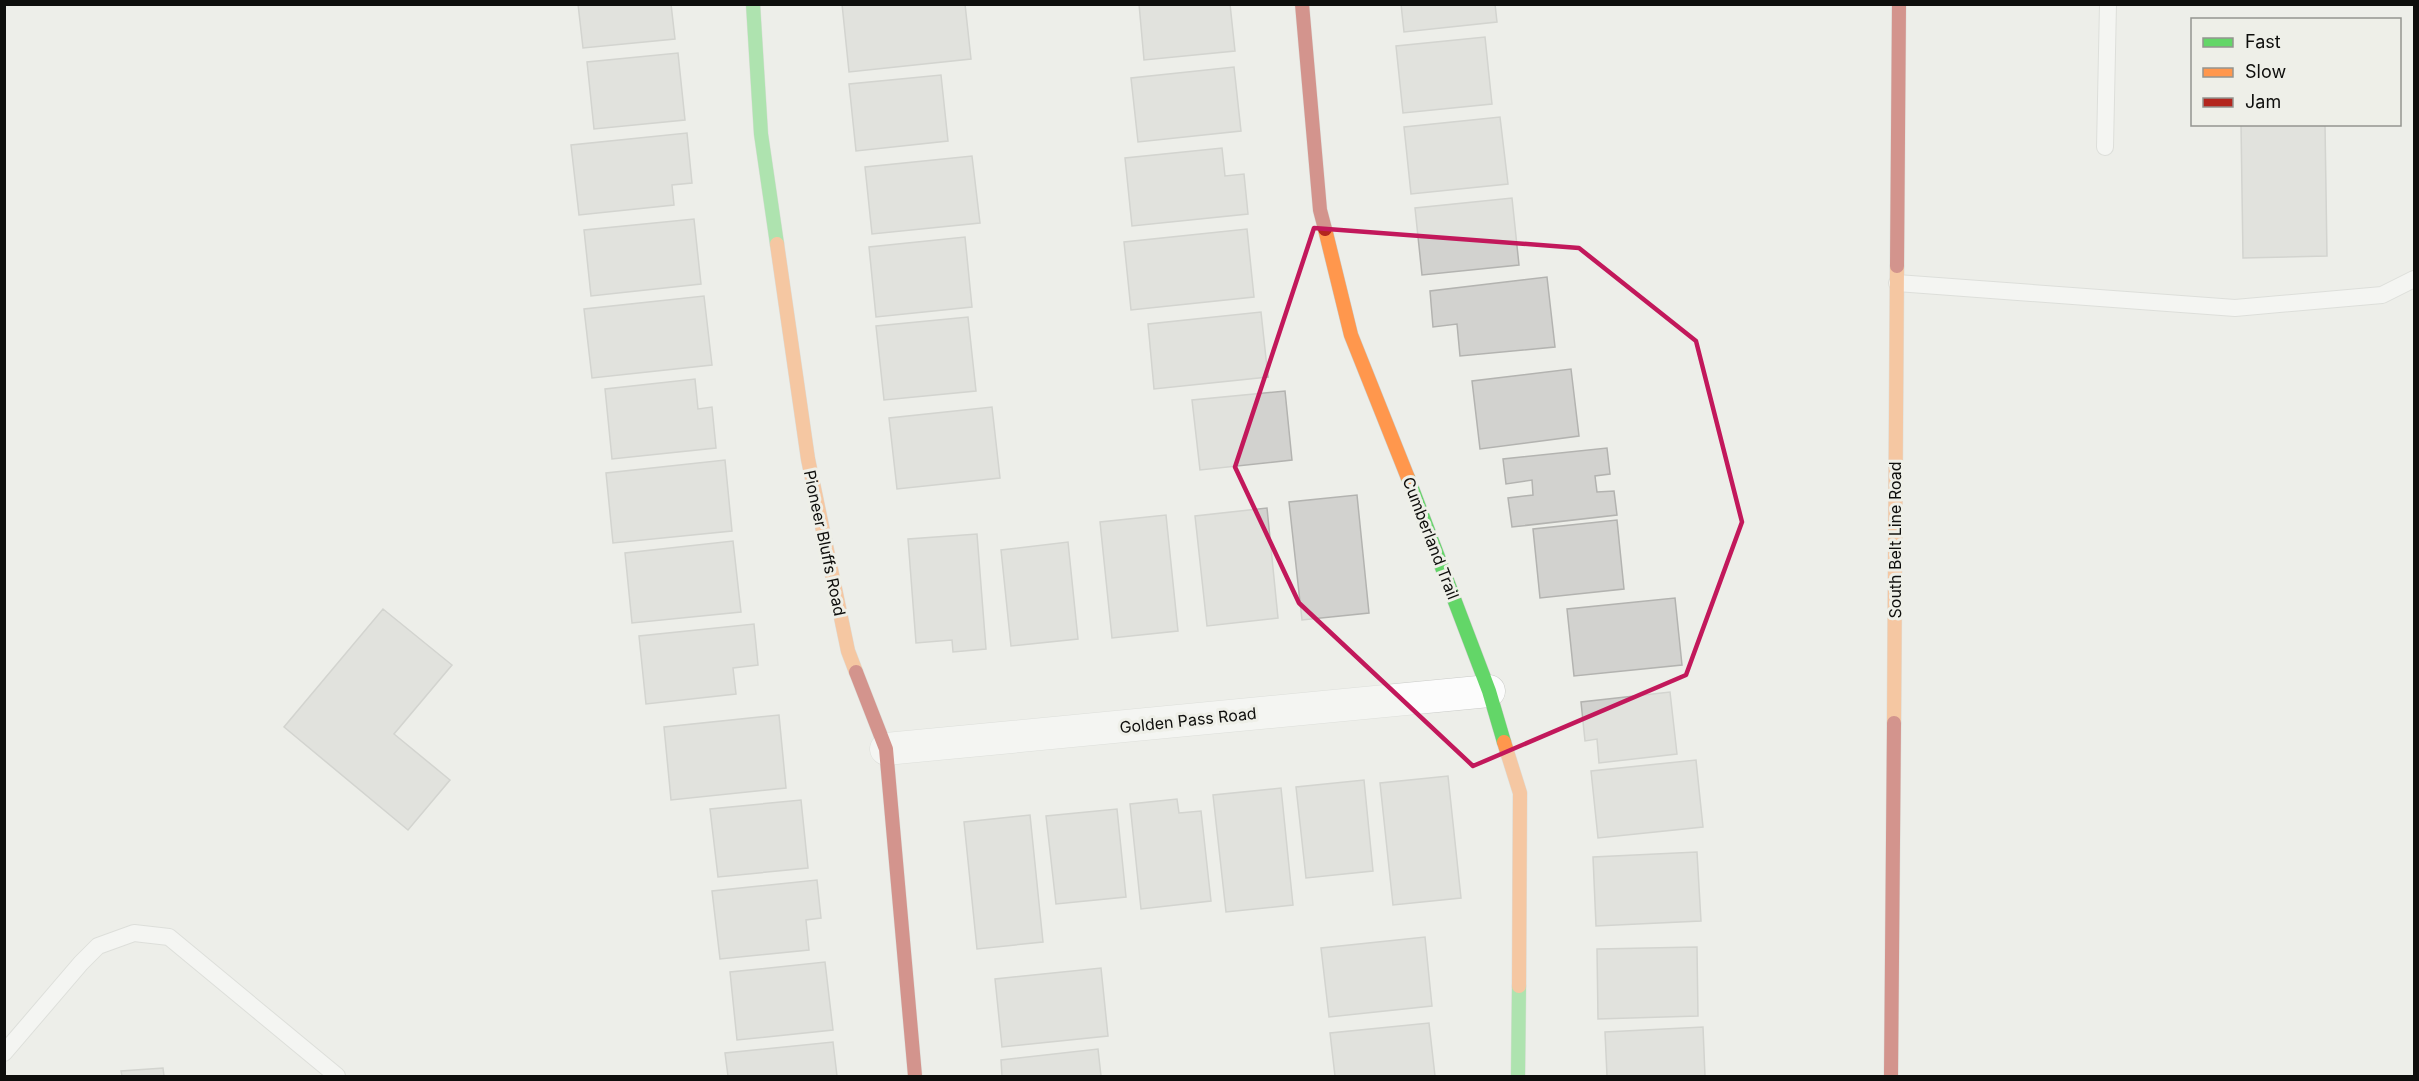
<svg xmlns="http://www.w3.org/2000/svg" width="2419" height="1081" viewBox="0 0 2419 1081" font-family="Inter,sans-serif">
<style>
.building{fill:#d2d2cf;stroke:#b3b3b0;stroke-width:1.5}
.lines{fill:none;stroke-linecap:round;stroke-linejoin:round}
.lane-casing{stroke:#cacbc8;stroke-width:18}
.street-casing{stroke:#cacbc8;stroke-width:33}
.fast-casing{stroke:#cacbc8;stroke-width:15}
.slow-casing{stroke:#cacbc8;stroke-width:15}
.jam-casing{stroke:#cacbc8;stroke-width:15}
.lane{stroke:#fcfcfc;stroke-width:16}
.street{stroke:#fcfcfc;stroke-width:32}
.fast{stroke:#63d668;stroke-width:14}
.slow{stroke:#ff974d;stroke-width:14}
.jam{stroke:#b3261e;stroke-width:14}
.marked{fill:none;stroke:#c2185b;stroke-width:4.5;stroke-linejoin:round}
.labels{text-anchor:middle;dominant-baseline:central;stroke-width:6;stroke-linejoin:round;paint-order:stroke}
.street-label{font-size:16px;fill:#0e0e0c;stroke:#eeefe8}
</style>
<rect width="100%" height="100%" fill="#edeee9"/>
<!-- building -->
<path class="building" d="M 578,4 L 671,4 L 675,39 L 583,48 Z
M 842,4 L 965,4 L 971,59 L 849,72 Z
M 1139,4 L 1230,4 L 1235,51 L 1144,60 Z
M 1401,4 L 1495,4 L 1497,22 L 1404,32 Z
M 1485,37 L 1492,104 L 1403,113 L 1396,46 Z
M 678,53 L 685,120 L 594,129 L 587,62 Z
M 1234,67 L 1241,131 L 1138,142 L 1131,78 Z
M 941,75 L 948,141 L 856,151 L 849,84 Z
M 1500,117 L 1508,184 L 1411,194 L 1404,127 Z
M 2241,124 L 2325,124 L 2327,256 L 2243,258 Z
M 687,133 L 692,183 L 672,185 L 674,205 L 579,215 L 571,145 Z
M 1222,148 L 1225,176 L 1244,174 L 1248,214 L 1132,226 L 1125,158 Z
M 972,156 L 980,223 L 872,234 L 865,167 Z
M 1512,198 L 1519,265 L 1422,275 L 1415,208 Z
M 694,219 L 701,284 L 591,296 L 584,230 Z
M 1247,229 L 1254,297 L 1131,310 L 1124,242 Z
M 965,237 L 972,307 L 876,317 L 869,247 Z
M 1547,277 L 1555,347 L 1460,356 L 1457,324 L 1433,327 L 1430,291 Z
M 704,296 L 712,365 L 592,378 L 584,309 Z
M 1261,312 L 1268,377 L 1154,389 L 1148,324 Z
M 968,317 L 976,391 L 884,400 L 876,326 Z
M 1571,369 L 1579,436 L 1480,449 L 1472,381 Z
M 695,379 L 698,409 L 712,407 L 716,448 L 612,459 L 605,389 Z
M 1285,391 L 1292,460 L 1200,470 L 1192,400 Z
M 992,407 L 1000,478 L 897,489 L 889,418 Z
M 1607,448 L 1610,474 L 1595,476 L 1597,492 L 1614,491 L 1617,515 L 1512,527 L 1508,498 L 1533,495 L 1532,480 L 1506,484 L 1503,459 Z
M 725,460 L 732,531 L 613,543 L 606,473 Z
M 1357,495 L 1369,613 L 1302,620 L 1289,502 Z
M 1267,508 L 1278,618 L 1207,626 L 1195,516 Z
M 1166,515 L 1178,631 L 1112,638 L 1100,522 Z
M 1617,520 L 1624,589 L 1540,598 L 1533,529 Z
M 977,534 L 986,649 L 953,652 L 952,640 L 916,643 L 908,539 Z
M 733,541 L 741,612 L 632,623 L 625,553 Z
M 1068,542 L 1078,639 L 1011,646 L 1001,550 Z
M 1675,598 L 1682,665 L 1574,676 L 1567,609 Z
M 383,609 L 452,665 L 394,734 L 450,780 L 408,830 L 284,727 Z
M 754,624 L 758,665 L 733,668 L 736,694 L 646,704 L 639,636 Z
M 1670,692 L 1677,754 L 1599,763 L 1597,739 L 1585,741 L 1581,702 Z
M 779,715 L 786,788 L 671,800 L 664,727 Z
M 1696,760 L 1703,827 L 1598,838 L 1591,771 Z
M 1448,776 L 1461,898 L 1393,905 L 1380,783 Z
M 1364,780 L 1373,871 L 1306,878 L 1296,787 Z
M 1281,788 L 1293,905 L 1226,912 L 1213,795 Z
M 1177,799 L 1179,813 L 1201,811 L 1211,901 L 1141,909 L 1130,804 Z
M 801,800 L 808,868 L 718,877 L 710,809 Z
M 1117,809 L 1126,897 L 1056,904 L 1046,816 Z
M 1030,815 L 1043,942 L 977,949 L 964,822 Z
M 1697,852 L 1701,921 L 1596,926 L 1593,857 Z
M 817,880 L 821,918 L 806,920 L 809,950 L 720,959 L 712,891 Z
M 1425,937 L 1432,1006 L 1329,1017 L 1321,948 Z
M 1697,947 L 1698,1016 L 1598,1019 L 1597,949 Z
M 825,962 L 833,1030 L 737,1040 L 730,972 Z
M 1101,968 L 1108,1036 L 1002,1047 L 995,979 Z
M 1429,1023 L 1435,1076 L 1335,1076 L 1330,1033 Z
M 1703,1027 L 1705,1076 L 1607,1076 L 1605,1032 Z
M 833,1042 L 837,1076 L 728,1076 L 725,1053 Z
M 1098,1049 L 1101,1076 L 1002,1076 L 1001,1060 Z
M 163,1068 L 164,1076 L 122,1076 L 121,1071 Z"/>
<g class="lines">
<defs>
<path id="lane" d="M 2105,147 L 2108,4
M 1897,283 L 2235,308 L 2382,295 L 2414,279
M 4,1053 L 81,963 L 98,946 L 134,933 L 169,937 L 337,1076"/>
<path id="street" d="M 886,749 L 1489,691"/>
<path id="fast" d="M 753,4 L 761,134 L 777,244
M 1408,478 L 1489,691 L 1504,742
M 1518,1076 L 1519,986"/>
<path id="slow" d="M 1325,229 L 1351,335 L 1408,478
M 777,244 L 808,459 L 848,651 L 856,672
M 1894,723 L 1897,266
M 1504,742 L 1520,793 L 1519,986"/>
<path id="jam" d="M 1302,4 L 1320,210 L 1325,229
M 1897,266 L 1899,4
M 856,672 L 886,749 L 915,1076
M 1891,1076 L 1894,723"/>
</defs>
<!-- lane casing -->
<use href="#lane" class="lane-casing"/>
<!-- street casing -->
<use href="#street" class="street-casing"/>
<!-- fast casing -->
<use href="#fast" class="fast-casing"/>
<!-- slow casing -->
<use href="#slow" class="slow-casing"/>
<!-- jam casing -->
<use href="#jam" class="jam-casing"/>
<!-- lane -->
<use href="#lane" class="lane"/>
<!-- street -->
<use href="#street" class="street"/>
<!-- fast -->
<use href="#fast" class="fast"/>
<!-- slow -->
<use href="#slow" class="slow"/>
<!-- jam -->
<use href="#jam" class="jam"/>
</g>
<!-- marked area -->
<path d="M0 0H2419V1081H0ZM 1314,228 L 1579,248 L 1696,341 L 1742,522 L 1686,675 L 1473,766 L 1299,603 L 1235,467 Z" fill="#edeee9" fill-opacity=".55" fill-rule="evenodd"/>
<path class="marked" d="M 1314,228 L 1579,248 L 1696,341 L 1742,522 L 1686,675 L 1473,766 L 1299,603 L 1235,467 Z"/>
<g class="labels">
<!-- street labels -->
<g class="street-label">
<text transform="translate(1431 538) rotate(69)">Cumberland Trail</text>
<text transform="translate(1895 540) rotate(-90)">South Belt Line Road</text>
<text transform="translate(825 543) rotate(78)">Pioneer Bluffs Road</text>
<text transform="translate(1188 720) rotate(-6)">Golden Pass Road</text>
</g>
</g>
<!-- border -->
<rect width="2419" height="1081" fill="none" stroke="#0e0e0c" stroke-width="12"/>
<!-- legend -->
<rect x="2191" y="18" width="210" height="108" fill="#eeefe8" stroke="#949590" stroke-width="1.5"/>
<rect x="2203" y="38" width="30" height="9" fill="#63d668" stroke="#949590" stroke-width="1.5"/>
<text x="2245" y="48" font-size="18" fill="#0e0e0c">Fast</text>
<rect x="2203" y="68" width="30" height="9" fill="#ff974d" stroke="#949590" stroke-width="1.5"/>
<text x="2245" y="78" font-size="18" fill="#0e0e0c">Slow</text>
<rect x="2203" y="98" width="30" height="9" fill="#b3261e" stroke="#949590" stroke-width="1.5"/>
<text x="2245" y="108" font-size="18" fill="#0e0e0c">Jam</text>
</svg>
